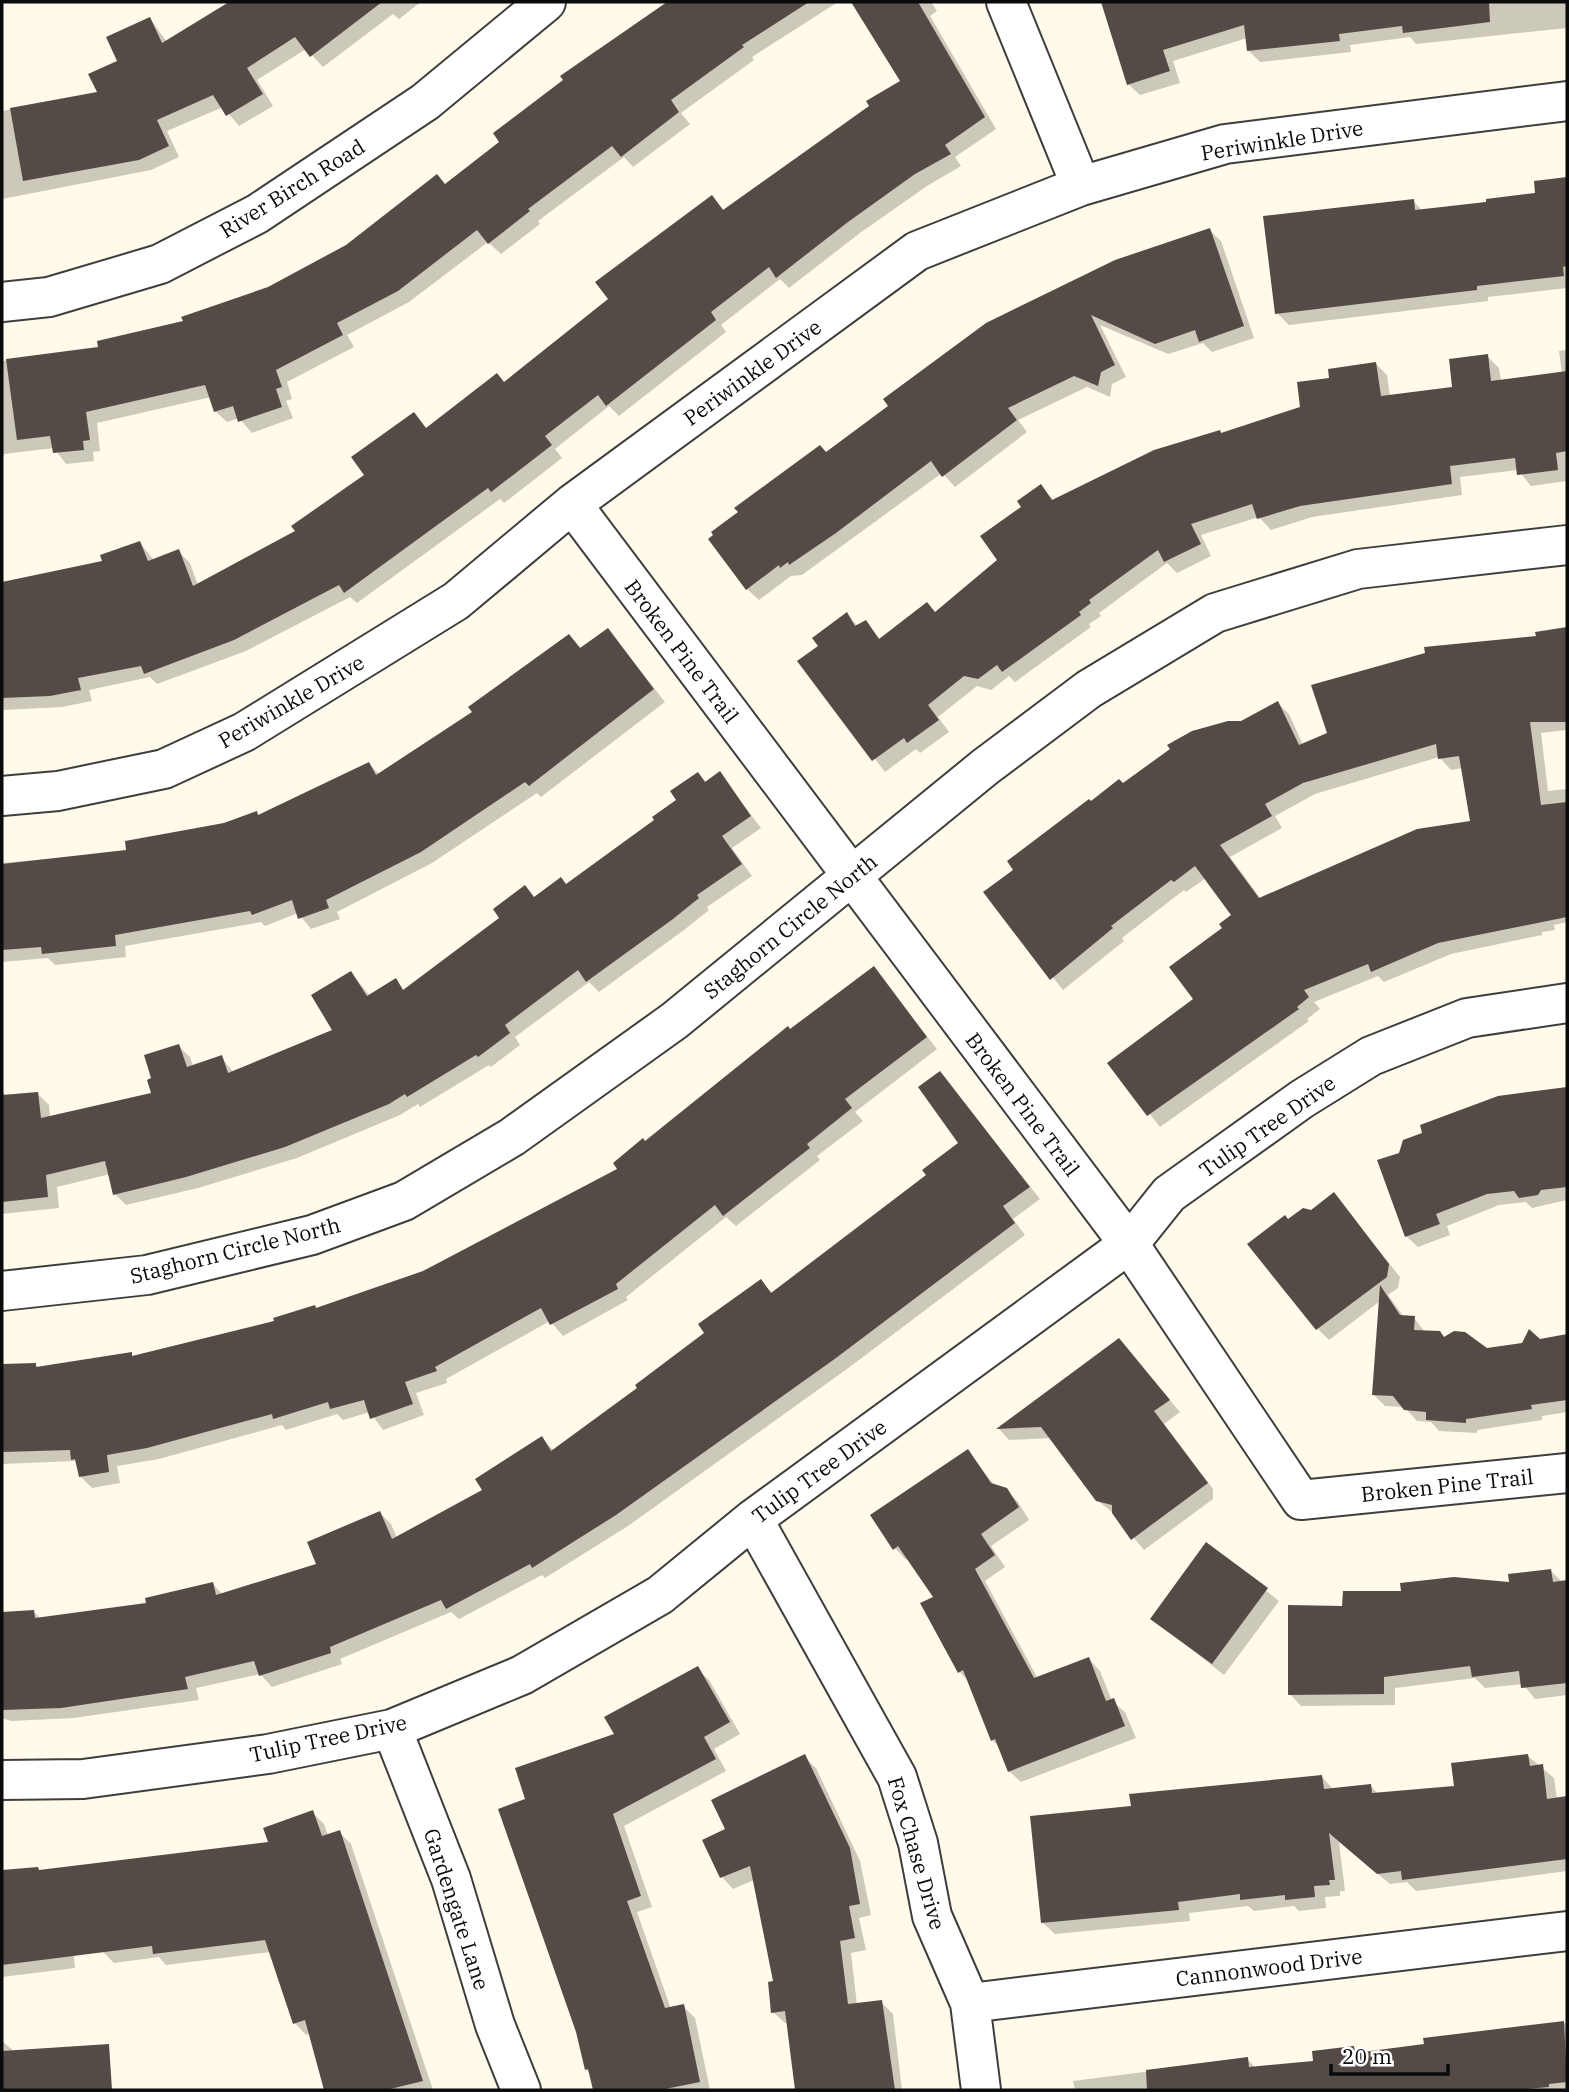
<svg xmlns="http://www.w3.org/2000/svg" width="1569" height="2092" viewBox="0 0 1569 2092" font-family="'IBM Plex Serif',serif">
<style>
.shadow{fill:#0003;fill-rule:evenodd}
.building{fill:#554b46;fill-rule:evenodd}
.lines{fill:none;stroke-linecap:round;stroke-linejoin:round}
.street-casing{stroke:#3e3e3e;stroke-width:42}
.street{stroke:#fff;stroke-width:38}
.labels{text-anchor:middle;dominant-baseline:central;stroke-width:7;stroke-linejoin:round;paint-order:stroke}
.street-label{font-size:21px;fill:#0b0b0b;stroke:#fff}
</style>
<rect width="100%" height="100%" fill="#fffae9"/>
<!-- shadow -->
<path class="shadow" d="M 233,2 L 421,2 L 399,19 L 393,14 L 323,67 L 306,49 L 257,80 L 273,106 L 239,126 L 223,107 L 167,131 L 179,157 L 151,170 L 2,199 L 2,111 L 99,94 L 150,19 L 167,42 Z
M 674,2 L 838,2 L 752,57 L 754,60 L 681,113 L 690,124 L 633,167 L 624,157 L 538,221 L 540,224 L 501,254 L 488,242 L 409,302 L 347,335 L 354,347 L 287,382 L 292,399 L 286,401 L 293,418 L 252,433 L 239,418 L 227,422 L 215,411 L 211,397 L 97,423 L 100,451 L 93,452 L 94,461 L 66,464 L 54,448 L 4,454 L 2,458 L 2,361 L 100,348 L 185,323 L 269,288 L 347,247 L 446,185 L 502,142 L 565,81 L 562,76 L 597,50 L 600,53 Z
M 853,2 L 931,2 L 937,11 L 930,16 L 996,129 L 955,157 L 961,166 L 927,186 L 860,233 L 789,288 L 780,279 L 721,325 L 726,332 L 619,416 L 609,406 L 555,449 L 562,458 L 504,503 L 500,499 L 357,603 L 350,597 L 246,651 L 157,684 L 150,677 L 89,690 L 92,701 L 62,707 L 2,710 L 2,596 L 54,593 L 140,543 L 154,560 L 178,551 L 190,563 L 198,585 L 297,532 L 366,476 L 414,414 L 427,429 L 505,384 L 611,300 L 712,198 L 725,211 L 903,82 Z
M 1103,2 L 1567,2 L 1567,28 L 1416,44 L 1410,37 L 1350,45 L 1351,52 L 1260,62 L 1249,51 L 1247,38 L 1173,61 L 1180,83 L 1140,95 L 1128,84 Z
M 1567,179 L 1567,288 L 1488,297 L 1488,301 L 1289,325 L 1277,313 L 1413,201 L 1423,211 L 1537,195 L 1536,183 Z
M 1209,230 L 1221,241 L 1254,338 L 1212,352 L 1203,343 L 1168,354 L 1100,325 L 1126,377 L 1112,384 L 1110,397 L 1087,387 L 1018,420 L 1027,432 L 955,487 L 942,473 L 802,575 L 791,576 L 759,600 L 747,589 L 827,454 Z
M 1567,350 L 1567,481 L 1531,486 L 1518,470 L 1460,477 L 1462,495 L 1312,517 L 1271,530 L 1259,517 L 1201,535 L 1211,556 L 1177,573 L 1167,563 L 1099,613 L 1101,616 L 1089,624 L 1091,627 L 1015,682 L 1009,676 L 991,690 L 977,686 L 938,717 L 949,732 L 920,753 L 916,749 L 885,772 L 800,661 L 820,646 L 847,615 L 858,626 L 865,622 L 881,640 L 936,613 L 1000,560 L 1023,507 L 1041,486 L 1054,501 L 1222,434 L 1302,408 L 1331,379 L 1376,364 L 1387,375 L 1390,396 L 1454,388 L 1487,356 L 1499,368 L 1501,381 L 1562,374 L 1559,351 Z
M 1567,629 L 1567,730 L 1541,733 L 1548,791 L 1567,789 L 1567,922 L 1554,925 L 1555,930 L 1542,932 L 1542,935 L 1451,954 L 1384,982 L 1378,976 L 1314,1002 L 1320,1009 L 1307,1019 L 1309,1021 L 1160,1127 L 1110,1063 L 1195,999 L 1234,916 L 1206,878 L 1186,892 L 1184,890 L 1122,938 L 1124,941 L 1063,990 L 986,893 L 1091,804 L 1277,703 L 1289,714 L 1303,745 L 1538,638 L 1537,633 ZM 1439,757 L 1451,770 L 1463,768 L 1472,822 L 1261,899 L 1230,857 L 1282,828 L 1275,816 L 1315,794 Z
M 608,630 L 665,702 L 541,797 L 537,793 L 432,863 L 337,912 L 340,919 L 311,929 L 298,913 L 265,926 L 261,922 L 125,946 L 126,957 L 55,965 L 48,958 L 2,962 L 2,863 L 128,852 L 256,813 L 260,816 L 369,764 L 380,775 L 475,713 L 569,636 L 582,649 Z
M 698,774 L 707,783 L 720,774 L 761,828 L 732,848 L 752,876 L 707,907 L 709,910 L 684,930 L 599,992 L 589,982 L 515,1037 L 520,1045 L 491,1067 L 489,1065 L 420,1107 L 418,1104 L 400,1115 L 297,1158 L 198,1188 L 126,1205 L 115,1194 L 110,1174 L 57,1187 L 59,1208 L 2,1214 L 2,1090 L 6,1097 L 38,1094 L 49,1105 L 50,1118 L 154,1095 L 178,1046 L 190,1057 L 193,1066 L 221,1057 L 234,1073 L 335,1031 L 351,973 L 370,996 L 395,981 L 405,991 L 502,919 L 525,888 L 536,899 L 567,885 L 657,820 L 678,800 Z
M 874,969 L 937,1049 L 855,1112 L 863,1121 L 817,1156 L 820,1160 L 736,1226 L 726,1217 L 626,1297 L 628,1300 L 563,1336 L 550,1321 L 446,1379 L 447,1383 L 416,1393 L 424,1415 L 383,1430 L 370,1412 L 343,1420 L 337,1414 L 286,1430 L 282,1425 L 159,1459 L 117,1466 L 120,1483 L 92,1488 L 80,1476 L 75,1461 L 2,1464 L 2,1366 L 35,1364 L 39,1368 L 131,1354 L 135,1358 L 317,1310 L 423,1272 L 620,1169 L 645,1143 Z
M 940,1074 L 1040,1199 L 1013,1219 L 1025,1235 L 847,1369 L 628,1526 L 545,1578 L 542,1575 L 459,1619 L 451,1612 L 340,1659 L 342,1664 L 272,1687 L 260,1674 L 196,1688 L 199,1700 L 74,1718 L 11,1721 L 2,1718 L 2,1614 L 33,1611 L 41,1619 L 148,1604 L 213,1584 L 223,1595 L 318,1565 L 380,1513 L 391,1524 L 397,1538 L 485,1491 L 542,1438 L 554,1451 L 640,1389 L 707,1334 L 760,1281 L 773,1293 L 928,1175 L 961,1143 Z
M 1567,1089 L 1567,1200 L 1532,1208 L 1526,1202 L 1499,1205 L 1447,1226 L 1450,1235 L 1418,1247 L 1406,1236 L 1400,1154 L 1498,1097 Z
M 1334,1194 L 1400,1277 L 1398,1288 L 1388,1295 L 1404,1317 L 1414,1318 L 1425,1332 L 1487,1350 L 1567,1336 L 1567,1412 L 1542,1416 L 1542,1420 L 1477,1430 L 1477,1433 L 1439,1431 L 1431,1422 L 1417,1421 L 1404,1407 L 1385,1406 L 1373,1394 L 1380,1301 L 1329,1340 L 1318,1329 L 1288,1221 L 1312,1212 Z
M 1119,1340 L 1180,1412 L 1164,1424 L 1213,1489 L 1213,1499 L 1144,1550 L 1113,1513 L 1097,1500 L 1052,1438 L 1009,1440 L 999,1429 Z
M 968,1451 L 995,1486 L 1006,1490 L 1018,1502 L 1029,1520 L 991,1546 L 1005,1567 L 985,1581 L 1038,1679 L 1089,1659 L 1100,1671 L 1112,1701 L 1125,1712 L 1136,1738 L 1021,1782 L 1009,1771 L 1000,1748 L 992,1740 L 969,1682 L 959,1671 L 935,1597 L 909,1558 L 906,1560 L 895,1548 Z
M 1207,1544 L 1279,1601 L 1224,1675 L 1152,1618 Z
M 1551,1571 L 1563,1583 L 1567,1583 L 1567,1695 L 1535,1699 L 1523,1684 L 1485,1688 L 1475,1678 L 1395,1688 L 1395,1705 L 1301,1706 L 1290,1694 L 1344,1607 L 1403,1593 L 1511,1584 Z
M 697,1669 L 709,1680 L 740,1734 L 714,1749 L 726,1771 L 624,1826 L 652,1907 L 637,1912 L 671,2009 L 683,2006 L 695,2018 L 710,2090 L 594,2090 L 591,2074 L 586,2069 L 527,1800 L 616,1735 Z
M 1528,1756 L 1554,1778 L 1557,1799 L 1567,1798 L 1567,1871 L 1416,1891 L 1407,1882 L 1390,1884 L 1339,1842 L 1345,1891 L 1340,1891 L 1340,1896 L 1325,1897 L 1326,1908 L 1299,1911 L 1294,1906 L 1254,1911 L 1248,1906 L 1189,1913 L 1190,1921 L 1055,1934 L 1043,1923 L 1133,1807 L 1322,1777 L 1333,1789 L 1370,1785 L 1379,1795 L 1456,1788 Z
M 804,1757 L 816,1768 L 860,1861 L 871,1915 L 859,1918 L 866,1950 L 851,1953 L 857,2005 L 881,2002 L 893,2014 L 902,2090 L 796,2090 L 788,2023 L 785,2023 L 773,2012 L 775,1983 L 754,1880 L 733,1889 L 722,1877 L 727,1830 Z
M 312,1812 L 324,1824 L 328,1836 L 339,1832 L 351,1844 L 433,2090 L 325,2090 L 311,2033 L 306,2035 L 295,2023 L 271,1952 L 166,1965 L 159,1957 L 114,1963 L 103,1952 L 73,1945 L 75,1968 L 2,1977 L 2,1872 L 38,1869 L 40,1871 L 271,1844 Z
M 1567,2023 L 1567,2090 L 1075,2090 L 1073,2081 L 1247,2059 L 1256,2068 L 1315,2062 L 1354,2048 L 1360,2054 L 1426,2046 L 1425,2040 Z
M 2,2041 L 15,2052 L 82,2060 L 84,2090 L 2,2090 Z"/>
<!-- building -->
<path class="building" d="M 229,2 L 382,2 L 310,57 L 295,37 L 247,68 L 263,94 L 226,116 L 213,95 L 157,120 L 169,146 L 139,160 L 23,181 L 10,108 L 97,92 L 88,74 L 117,61 L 106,37 L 150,17 L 162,43 Z
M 667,2 L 809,2 L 742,45 L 744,47 L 671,100 L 679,112 L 621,157 L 612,146 L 528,209 L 530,211 L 488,244 L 477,230 L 398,291 L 337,323 L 343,335 L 276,370 L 282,387 L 276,389 L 282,407 L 238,422 L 233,406 L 214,412 L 205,385 L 86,412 L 90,440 L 83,441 L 84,450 L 53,453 L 50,436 L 17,440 L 6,359 L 98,347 L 97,341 L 183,321 L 181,317 L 268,287 L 346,245 L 437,174 L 445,184 L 499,142 L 493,133 L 563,80 L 560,76 Z
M 851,2 L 918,2 L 985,117 L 945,145 L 951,154 L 915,174 L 848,222 L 776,278 L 769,267 L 711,312 L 716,320 L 606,406 L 598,395 L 545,436 L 552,445 L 491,492 L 488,488 L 344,593 L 339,585 L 234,640 L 144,674 L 141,666 L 78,678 L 81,690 L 50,696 L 2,698 L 2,582 L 102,561 L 100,555 L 140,541 L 148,561 L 179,549 L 193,586 L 295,531 L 291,526 L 364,475 L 351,457 L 414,412 L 426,428 L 497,373 L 504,382 L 608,299 L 595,282 L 712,195 L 723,210 L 869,106 L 866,101 L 900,81 Z
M 1101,2 L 1489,2 L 1490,22 L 1403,33 L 1402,26 L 1339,34 L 1340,41 L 1247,51 L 1244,25 L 1163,50 L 1170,71 L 1127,85 Z
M 1567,177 L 1567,266 L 1563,267 L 1564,276 L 1477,286 L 1477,290 L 1275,314 L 1263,216 L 1414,199 L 1415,210 L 1486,202 L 1486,199 L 1535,193 L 1534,181 Z
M 1210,228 L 1244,326 L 1199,342 L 1195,330 L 1155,344 L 1091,315 L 1115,365 L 1101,372 L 1098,386 L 1074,376 L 1008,408 L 1017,420 L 942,477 L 931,461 L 836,533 L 789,565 L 788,562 L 780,568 L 779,565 L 746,590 L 708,539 L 713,535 L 711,532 L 738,512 L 734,508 L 820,445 L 826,452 L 888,406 L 883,399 L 986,323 L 1115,260 Z
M 1488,354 L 1491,381 L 1567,371 L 1567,451 L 1556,453 L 1558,470 L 1517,475 L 1515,458 L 1450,466 L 1452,484 L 1300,506 L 1257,519 L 1252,504 L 1191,524 L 1201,544 L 1164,562 L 1158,550 L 1089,600 L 1091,603 L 1079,612 L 1081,615 L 1002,672 L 997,665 L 978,679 L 964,676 L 928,705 L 939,720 L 907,743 L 904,738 L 872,761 L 797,661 L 818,646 L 812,638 L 847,612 L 855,626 L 866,620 L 879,639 L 927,602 L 935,612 L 997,560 L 980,536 L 1021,507 L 1017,501 L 1041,484 L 1052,500 L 1154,450 L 1220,430 L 1221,433 L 1300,407 L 1297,382 L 1329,378 L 1328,369 L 1376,362 L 1381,396 L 1452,387 L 1449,359 Z
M 1567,627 L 1567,722 L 1530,722 L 1541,805 L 1567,802 L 1567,917 L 1438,943 L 1371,972 L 1368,964 L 1304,990 L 1309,997 L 1297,1007 L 1299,1009 L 1147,1116 L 1107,1063 L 1193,999 L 1169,967 L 1222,928 L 1219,924 L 1231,915 L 1195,866 L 1174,882 L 1171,880 L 1111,926 L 1113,928 L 1050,980 L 983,892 L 1013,870 L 1007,861 L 1089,799 L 1091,801 L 1119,779 L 1123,783 L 1170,749 L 1167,745 L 1192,731 L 1228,721 L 1241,721 L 1278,701 L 1299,745 L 1327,733 L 1311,685 L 1425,653 L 1424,647 L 1536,636 L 1535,632 ZM 1436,744 L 1438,759 L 1459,756 L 1470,821 L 1417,829 L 1259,898 L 1220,845 L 1272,816 L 1265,804 L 1303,783 Z
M 608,628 L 654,689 L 529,786 L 525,782 L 421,852 L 326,900 L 329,908 L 298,919 L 292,900 L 252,915 L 250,911 L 115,935 L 116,946 L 42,954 L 41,947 L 2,950 L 2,864 L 126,850 L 125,841 L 224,823 L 257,811 L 258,815 L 369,762 L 376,775 L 472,712 L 468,707 L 569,634 L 580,648 Z
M 720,771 L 751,816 L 722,836 L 742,864 L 697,895 L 699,898 L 673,919 L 586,982 L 578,970 L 505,1025 L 510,1033 L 478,1057 L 476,1055 L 407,1097 L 405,1094 L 389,1104 L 285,1147 L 186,1177 L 113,1195 L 105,1161 L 46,1175 L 48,1197 L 2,1202 L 2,1095 L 38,1092 L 41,1118 L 151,1093 L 147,1080 L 151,1078 L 144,1055 L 179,1044 L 187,1067 L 222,1055 L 228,1073 L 332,1030 L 311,995 L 351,971 L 367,996 L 396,978 L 403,990 L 499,918 L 493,909 L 525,885 L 534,897 L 561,877 L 566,884 L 654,820 L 652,817 L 676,800 L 670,791 L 698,772 L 705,782 Z
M 874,966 L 927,1037 L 845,1099 L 852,1108 L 807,1144 L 810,1148 L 723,1216 L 715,1205 L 616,1284 L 618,1289 L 550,1325 L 541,1308 L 435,1367 L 437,1371 L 405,1382 L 413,1404 L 370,1419 L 364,1400 L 330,1409 L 328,1402 L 273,1419 L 272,1414 L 147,1448 L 107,1455 L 109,1472 L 79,1477 L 75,1459 L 71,1460 L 70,1450 L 2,1452 L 2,1364 L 36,1363 L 36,1367 L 132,1352 L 132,1356 L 274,1321 L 273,1318 L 315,1305 L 316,1308 L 423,1271 L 617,1169 L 613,1163 L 643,1138 L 645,1141 L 788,1026 L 790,1029 Z
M 940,1071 L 1030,1187 L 1003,1206 L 1015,1223 L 836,1358 L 616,1515 L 532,1568 L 530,1564 L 446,1609 L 441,1600 L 330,1647 L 331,1653 L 259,1676 L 254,1661 L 185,1677 L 188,1689 L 61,1708 L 2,1710 L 2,1612 L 34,1610 L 35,1618 L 146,1603 L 145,1598 L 213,1582 L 216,1595 L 316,1564 L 307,1542 L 380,1511 L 392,1539 L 482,1490 L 475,1479 L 542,1436 L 551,1451 L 637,1388 L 635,1385 L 704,1333 L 698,1324 L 761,1279 L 771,1293 L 926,1175 L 922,1170 L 958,1143 L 918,1087 Z
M 1567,1087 L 1567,1187 L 1541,1190 L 1538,1195 L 1519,1198 L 1514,1191 L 1487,1194 L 1436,1214 L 1440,1224 L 1405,1237 L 1377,1160 L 1399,1153 L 1403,1140 L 1422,1133 L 1420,1125 L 1498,1096 Z
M 1334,1192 L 1389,1264 L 1387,1277 L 1316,1330 L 1247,1244 L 1285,1215 L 1288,1219 L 1303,1208 L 1311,1210 Z
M 1380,1285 L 1400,1315 L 1415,1316 L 1414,1330 L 1440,1331 L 1444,1337 L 1454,1331 L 1465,1332 L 1487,1348 L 1522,1343 L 1529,1329 L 1540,1339 L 1567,1334 L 1567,1400 L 1531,1405 L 1532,1409 L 1466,1419 L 1466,1423 L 1426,1420 L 1426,1412 L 1404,1410 L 1393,1396 L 1372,1395 Z
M 1119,1338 L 1170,1400 L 1154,1411 L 1208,1483 L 1131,1540 L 1112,1513 L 1112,1505 L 1096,1501 L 1041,1427 L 996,1429 Z
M 968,1449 L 991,1483 L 1007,1488 L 1019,1507 L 981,1534 L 995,1555 L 975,1569 L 1034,1678 L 1089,1657 L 1106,1701 L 1114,1698 L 1125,1726 L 1008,1772 L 995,1739 L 991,1741 L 963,1670 L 958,1673 L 920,1603 L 933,1597 L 898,1546 L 893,1550 L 870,1515 Z
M 1206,1542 L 1268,1588 L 1212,1664 L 1150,1619 Z
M 1551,1569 L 1553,1582 L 1567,1580 L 1567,1683 L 1521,1688 L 1519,1671 L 1472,1677 L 1470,1666 L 1384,1677 L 1384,1694 L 1288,1695 L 1288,1605 L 1342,1606 L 1343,1591 L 1401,1591 L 1400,1583 L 1454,1577 L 1509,1582 L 1508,1574 Z
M 698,1666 L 730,1722 L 704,1737 L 716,1759 L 613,1814 L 641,1896 L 627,1901 L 665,2008 L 684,2004 L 700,2082 L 660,2090 L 593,2090 L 588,2069 L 585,2070 L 576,2032 L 498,1809 L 525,1799 L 515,1768 L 614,1734 L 604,1717 Z
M 805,1754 L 850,1848 L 860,1904 L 849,1906 L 855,1938 L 840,1941 L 848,2004 L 882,2000 L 895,2090 L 795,2090 L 785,2011 L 771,2013 L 768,1982 L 773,1981 L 750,1866 L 720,1878 L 702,1840 L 725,1829 L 711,1800 Z
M 1528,1754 L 1530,1766 L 1543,1764 L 1547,1799 L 1567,1796 L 1567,1859 L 1402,1880 L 1401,1871 L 1377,1874 L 1329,1833 L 1335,1880 L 1329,1880 L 1330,1885 L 1314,1886 L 1315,1897 L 1285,1900 L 1285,1895 L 1240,1900 L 1240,1894 L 1178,1902 L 1179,1910 L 1041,1923 L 1030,1816 L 1131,1806 L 1129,1794 L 1322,1775 L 1324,1789 L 1371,1784 L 1372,1793 L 1454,1786 L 1451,1763 Z
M 313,1810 L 322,1836 L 340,1830 L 423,2081 L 386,2090 L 324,2090 L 305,2020 L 293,2024 L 265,1940 L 153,1954 L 152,1946 L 2,1965 L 2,1870 L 38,1867 L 39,1870 L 268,1842 L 263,1828 Z
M 1564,2021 L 1567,2082 L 1549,2084 L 1549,2087 L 1517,2090 L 1147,2090 L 1146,2070 L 1248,2057 L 1249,2067 L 1313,2061 L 1312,2051 L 1354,2046 L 1355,2053 L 1424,2044 L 1423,2038 Z
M 109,2044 L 112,2090 L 2,2090 L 2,2051 Z"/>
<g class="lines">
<defs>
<path id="street" d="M 1006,2 L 1081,186
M 2,302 L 49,297 L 160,264 L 257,214 L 425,102 L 546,2
M 572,504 L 1129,1244 L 1301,1500 L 1567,1473
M 2,796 L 58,791 L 164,769 L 244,732 L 456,601 L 572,504 L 917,251 L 1081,186 L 1225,144 L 1567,101
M 2,1291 L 147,1275 L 312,1235 L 404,1201 L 512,1137 L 674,1021 L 985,767 L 1089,689 L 1215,613 L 1358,569 L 1567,545
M 753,1519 L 897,1777 L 918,1843 L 932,1916 L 970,2003 L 981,2090
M 392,1729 L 451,1879 L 495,2025 L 521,2090
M 2,1780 L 83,1779 L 268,1754 L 392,1729 L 522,1675 L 660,1595 L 753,1519 L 1129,1244 L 1169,1194 L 1302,1099 L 1371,1056 L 1467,1018 L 1567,1003
M 970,2003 L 1567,1931"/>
</defs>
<!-- street casing -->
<use href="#street" class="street-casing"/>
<!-- street -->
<use href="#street" class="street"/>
</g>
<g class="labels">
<!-- street labels -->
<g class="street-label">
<text transform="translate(1282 140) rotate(-9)">Periwinkle Drive</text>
<text transform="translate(292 188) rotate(-32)">River Birch Road</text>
<text transform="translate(752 372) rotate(-36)">Periwinkle Drive</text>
<text transform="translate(682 651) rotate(53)">Broken Pine Trail</text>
<text transform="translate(291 701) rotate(-30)">Periwinkle Drive</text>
<text transform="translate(790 926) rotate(-39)">Staghorn Circle North</text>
<text transform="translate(1023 1104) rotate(53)">Broken Pine Trail</text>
<text transform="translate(1267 1126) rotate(-35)">Tulip Tree Drive</text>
<text transform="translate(235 1250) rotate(-14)">Staghorn Circle North</text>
<text transform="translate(819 1471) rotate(-36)">Tulip Tree Drive</text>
<text transform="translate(1447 1485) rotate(-6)">Broken Pine Trail</text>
<text transform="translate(328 1738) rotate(-12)">Tulip Tree Drive</text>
<text transform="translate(917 1853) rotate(74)">Fox Chase Drive</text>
<text transform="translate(457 1909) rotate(72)">Gardengate Lane</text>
<text transform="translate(1269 1967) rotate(-7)">Cannonwood Drive</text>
</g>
</g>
<!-- border -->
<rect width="1569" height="2092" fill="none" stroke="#0b0b0b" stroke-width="7"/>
<!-- scale -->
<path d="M1331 2064v10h117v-10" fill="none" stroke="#0b0b0b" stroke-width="3.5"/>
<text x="1342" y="2064" font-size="21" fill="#0b0b0b" stroke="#ffffff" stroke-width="5" paint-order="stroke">20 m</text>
</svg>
